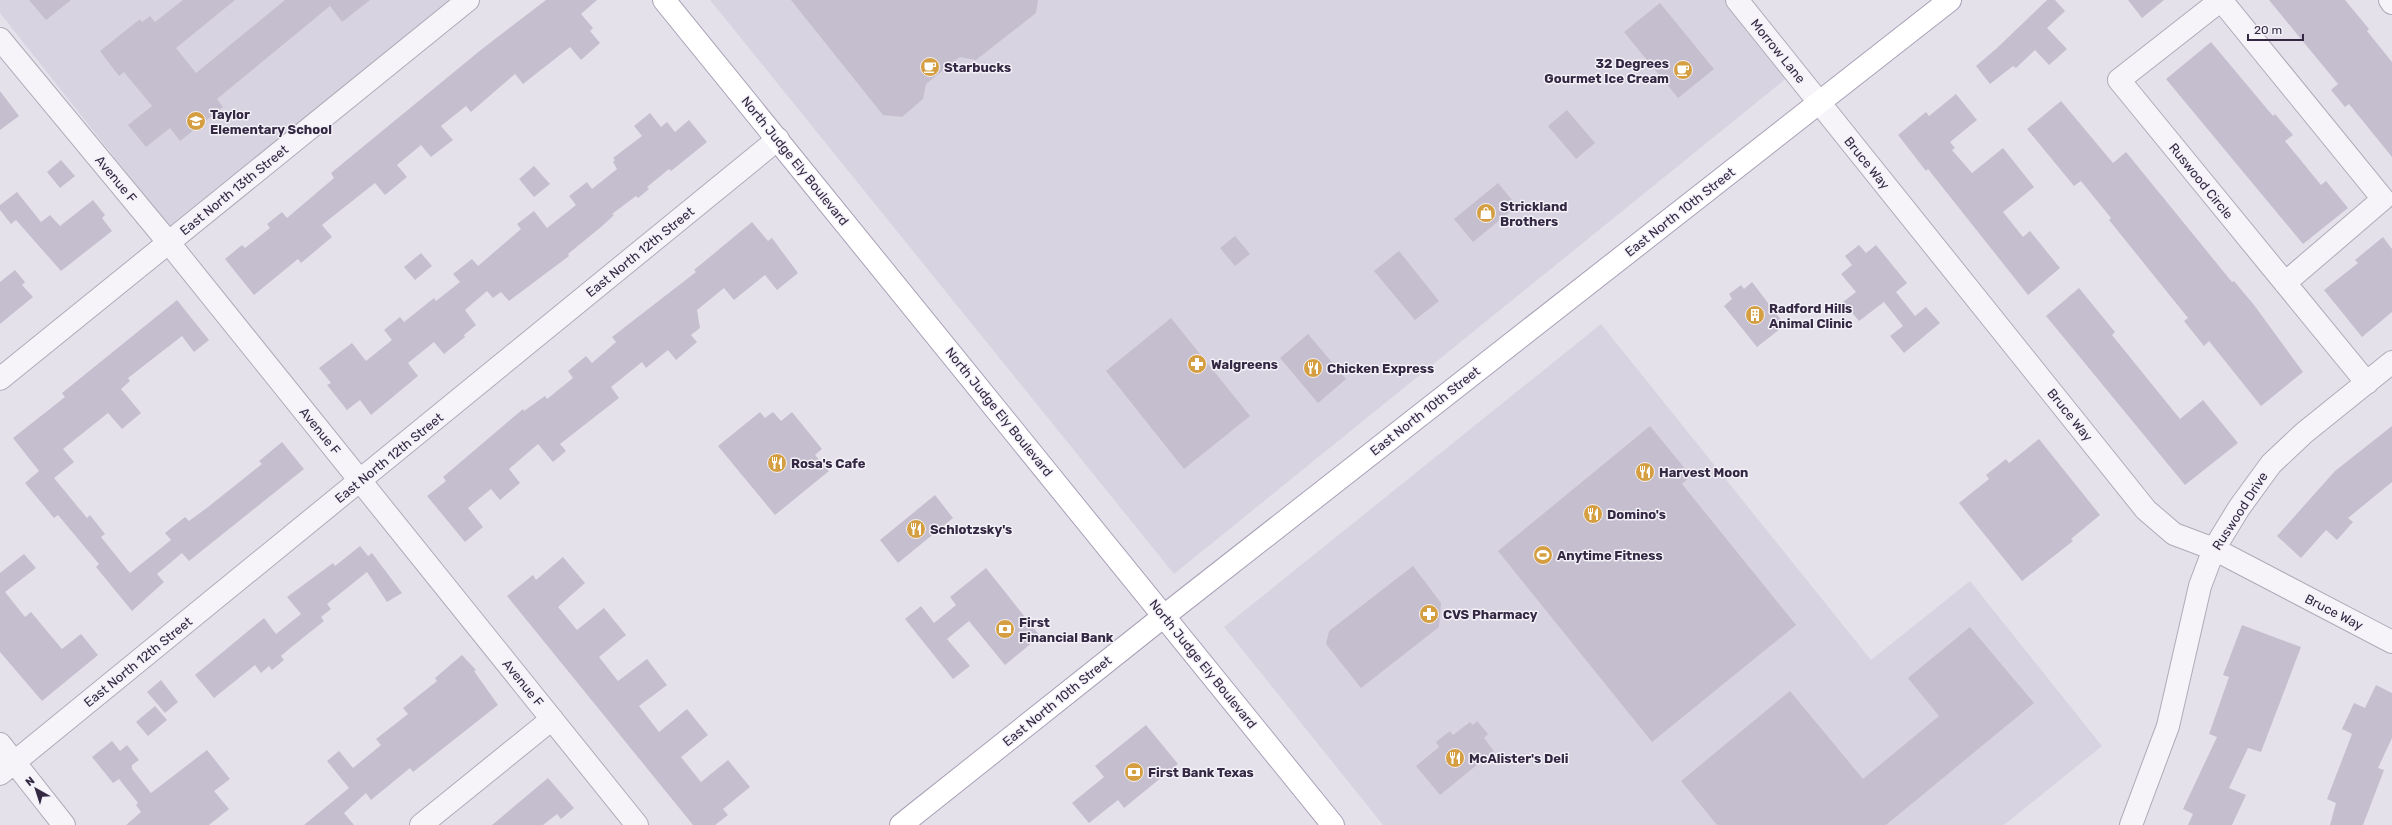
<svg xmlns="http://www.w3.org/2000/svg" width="2392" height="825" viewBox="0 0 2392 825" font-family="Rubik,sans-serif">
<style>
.built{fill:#d8d3e0}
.building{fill:#c4bece}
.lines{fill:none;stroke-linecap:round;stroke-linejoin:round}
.minor-casing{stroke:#b0aab9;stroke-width:24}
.major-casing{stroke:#a9a0b7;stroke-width:24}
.minor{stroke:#f6f4f8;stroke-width:22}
.major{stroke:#fff;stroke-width:22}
.labels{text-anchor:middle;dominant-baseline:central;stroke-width:3;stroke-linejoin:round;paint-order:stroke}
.street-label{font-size:13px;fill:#342843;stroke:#f3f1f8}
.poi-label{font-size:13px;font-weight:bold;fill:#342843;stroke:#f3f1f8;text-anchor:start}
</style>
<rect width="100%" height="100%" fill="#e5e1eb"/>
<!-- built -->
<path class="built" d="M 0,0 L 456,0 L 171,229 L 0,13 Z
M 710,0 L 1725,0 L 1788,77 L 1174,574 Z
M 1601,324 L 1871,660 L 1970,581 L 2102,746 L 2004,825 L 1383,825 L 1224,627 Z"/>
<!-- building -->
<path class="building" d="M 29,0 L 71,0 L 46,20 Z
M 183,0 L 235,0 L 176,48 L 196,73 L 285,0 L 370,0 L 342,22 L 330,6 L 217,99 L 223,107 L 180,141 L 170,128 L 146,147 L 128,125 L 152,106 L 124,72 L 119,76 L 100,51 L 140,19 L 142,22 L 150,16 L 155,22 Z
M 546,0 L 597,0 L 581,14 L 593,28 L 590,31 L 600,43 L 581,60 L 570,47 L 523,84 L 515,74 L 471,112 L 466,106 L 441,126 L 453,140 L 431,157 L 421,145 L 397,165 L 407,177 L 385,195 L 375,183 L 322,225 L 332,237 L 301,263 L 298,259 L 254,295 L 225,259 L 242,245 L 245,248 L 270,228 L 267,224 L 282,212 L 287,218 L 334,178 L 331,173 L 482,49 Z
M 791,0 L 1038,0 L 1036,13 L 976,60 L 960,57 L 926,84 L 923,99 L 902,117 L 883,115 Z
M 2047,0 L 2055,0 L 2065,11 L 2047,28 L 2067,49 L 2049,65 L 2035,50 L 2016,68 L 2013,66 L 1990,84 L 1976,66 L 1997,48 Z
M 2128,0 L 2164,0 L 2142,18 Z
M 2269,0 L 2345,0 L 2369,29 L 2367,31 L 2392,62 L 2392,157 L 2349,104 L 2345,107 L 2331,90 L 2338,84 Z
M 1660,3 L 1714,69 L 1678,98 L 1624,32 Z
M 2211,42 L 2273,116 L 2275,114 L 2293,135 L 2285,141 L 2321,185 L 2326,181 L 2348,208 L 2303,244 L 2166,79 Z
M 0,91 L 19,116 L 0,130 Z
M 1956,94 L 1977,120 L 1950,142 L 1955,148 L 1952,150 L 1972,173 L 2003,148 L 2034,187 L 2003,212 L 2023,237 L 2030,231 L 2060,268 L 2028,295 L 1928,169 L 1926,171 L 1898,135 L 1926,112 L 1929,116 Z
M 2061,101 L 2113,163 L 2126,152 L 2232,282 L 2234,281 L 2254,305 L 2303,372 L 2261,406 L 2209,341 L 2204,346 L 2184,321 L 2188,318 L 2109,220 L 2111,218 L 2081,181 L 2074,186 L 2027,129 Z
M 1567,110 L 1595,143 L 1576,159 L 1548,126 Z
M 650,113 L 661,127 L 667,122 L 675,132 L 689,120 L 707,142 L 671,171 L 669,169 L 647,187 L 649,189 L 638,198 L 636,196 L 612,214 L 614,215 L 601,227 L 568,254 L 569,256 L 509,301 L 501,292 L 493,298 L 487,291 L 465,310 L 476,325 L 464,335 L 465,337 L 444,354 L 434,342 L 408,363 L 418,376 L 371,415 L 360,400 L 347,410 L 327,385 L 331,383 L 319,368 L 352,343 L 366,361 L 392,340 L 384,330 L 400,317 L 404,322 L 434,298 L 436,301 L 460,282 L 453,274 L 472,259 L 478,266 L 521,229 L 517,224 L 534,211 L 547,228 L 576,205 L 569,196 L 587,182 L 592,189 L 617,169 L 613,162 L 615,160 L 613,158 L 642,136 L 634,126 Z
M 61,160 L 75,176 L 60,188 L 47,172 Z
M 534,166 L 550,184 L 534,197 L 519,179 Z
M 1498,183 L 1517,206 L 1473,242 L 1454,219 Z
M 17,192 L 41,222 L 50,215 L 60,226 L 93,200 L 105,215 L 102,218 L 112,231 L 61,271 L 16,220 L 11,224 L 0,210 L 0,205 Z
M 752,222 L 768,241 L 772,238 L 798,273 L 777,290 L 765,275 L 734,300 L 724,288 L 697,310 L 700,328 L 691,335 L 697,342 L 676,360 L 668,350 L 646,368 L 642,362 L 611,387 L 619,398 L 560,444 L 566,451 L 553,462 L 538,444 L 509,469 L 520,483 L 500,500 L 491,489 L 468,508 L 483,527 L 465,542 L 427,496 L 446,481 L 443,477 L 523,409 L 524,411 L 545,396 L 547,399 L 573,378 L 568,371 L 586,356 L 592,363 L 616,342 L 612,337 L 696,272 L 694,270 Z
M 1235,236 L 1250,254 L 1235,266 L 1220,248 Z
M 2383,237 L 2392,249 L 2392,312 L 2362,337 L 2324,290 L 2358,263 L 2355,260 Z
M 1859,245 L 1866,253 L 1876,245 L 1907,283 L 1896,292 L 1915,316 L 1926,307 L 1940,323 L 1904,353 L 1890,336 L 1903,326 L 1884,302 L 1859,321 L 1843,302 L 1856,292 L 1841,274 L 1852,265 L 1845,256 Z
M 1399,251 L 1439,301 L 1415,320 L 1374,271 Z
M 421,253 L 432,266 L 415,280 L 404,267 Z
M 15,270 L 25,282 L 22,285 L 33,297 L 0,324 L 0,282 Z
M 1752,282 L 1785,325 L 1757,347 L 1724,306 L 1732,299 L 1729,294 L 1741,285 L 1744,289 Z
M 2079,288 L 2115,332 L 2112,335 L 2180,419 L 2203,400 L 2238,443 L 2185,485 L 2046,316 Z
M 177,300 L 209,340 L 194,352 L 182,336 L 128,378 L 130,381 L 121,389 L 141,413 L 122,429 L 108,413 L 63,449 L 74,462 L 54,478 L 87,518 L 90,515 L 105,534 L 101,537 L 130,573 L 171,540 L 165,533 L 185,517 L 189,521 L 208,507 L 262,464 L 259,461 L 282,442 L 304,469 L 189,561 L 182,553 L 157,574 L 164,582 L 132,611 L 96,567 L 99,564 L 58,515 L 54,518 L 25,483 L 39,471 L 13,438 L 65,397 L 62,393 Z
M 1171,318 L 1250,416 L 1184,469 L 1106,371 Z
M 1308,334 L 1346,379 L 1318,403 L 1280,358 Z
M 760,412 L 765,418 L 773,412 L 781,421 L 792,412 L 822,449 L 815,455 L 829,471 L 775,515 L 718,446 Z
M 1650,426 L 1691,476 L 1682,484 L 1796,625 L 1652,742 L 1498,551 Z
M 2392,426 L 2392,482 L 2348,518 L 2353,522 L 2337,540 L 2326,530 L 2301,558 L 2277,536 L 2335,471 Z
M 2039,439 L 2100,515 L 2071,539 L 2073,541 L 2022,581 L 1959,503 L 1989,479 L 1986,475 L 2006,459 L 2009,463 Z
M 935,495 L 953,518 L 898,563 L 880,540 Z
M 360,546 L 368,556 L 372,553 L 402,593 L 387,602 L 367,572 L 327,604 L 331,609 L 321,617 L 324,621 L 289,649 L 281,656 L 284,660 L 272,670 L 269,666 L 261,673 L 255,665 L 214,698 L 195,675 L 264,618 L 276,634 L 301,614 L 287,597 L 333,563 L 335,566 Z
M 24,554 L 36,568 L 5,592 L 25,617 L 31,612 L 62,649 L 81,634 L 98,655 L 42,701 L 0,652 L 0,573 Z
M 563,557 L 585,583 L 558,607 L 577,630 L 604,608 L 626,635 L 599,657 L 618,681 L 647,659 L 667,685 L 639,706 L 659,732 L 687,709 L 708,735 L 681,757 L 701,782 L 728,760 L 750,787 L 723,809 L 728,815 L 715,825 L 693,825 L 507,596 L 533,575 L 536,580 Z
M 1413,566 L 1441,603 L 1439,627 L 1361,688 L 1326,644 L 1329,631 Z
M 986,568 L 1040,636 L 1005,665 L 969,621 L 947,639 L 970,666 L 953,679 L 905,619 L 921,606 L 934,623 L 956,605 L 950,597 Z
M 2242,625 L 2301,647 L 2261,752 L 2248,748 L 2229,788 L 2246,795 L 2232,825 L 2188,825 L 2193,814 L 2183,809 L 2217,737 L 2209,734 L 2229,677 L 2223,675 Z
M 1970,627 L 2034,703 L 1886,825 L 1717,825 L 1681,781 L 1790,691 L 1863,779 L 1939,716 L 1908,678 Z
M 462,655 L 476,670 L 474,671 L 498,705 L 413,772 L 410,768 L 371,800 L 366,793 L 344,813 L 354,825 L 304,825 L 349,788 L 327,761 L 339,751 L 353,768 L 381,745 L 376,739 L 408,714 L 403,708 L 437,681 L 435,678 Z
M 161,680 L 178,702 L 165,713 L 147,692 Z
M 2376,685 L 2392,693 L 2392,738 L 2378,768 L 2384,770 L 2363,825 L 2330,825 L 2336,803 L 2327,799 L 2352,734 L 2342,729 L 2354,703 L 2365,708 Z
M 155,706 L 167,720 L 148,736 L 136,722 Z
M 1477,721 L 1488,734 L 1484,738 L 1494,751 L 1440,795 L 1416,766 L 1439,747 L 1436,742 L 1450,731 L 1453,735 L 1470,722 L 1473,725 Z
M 1146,725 L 1178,764 L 1124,808 L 1118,800 L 1089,823 L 1072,803 L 1104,777 L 1095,766 Z
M 112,741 L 120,751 L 127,745 L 139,760 L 132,765 L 132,769 L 151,793 L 207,750 L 230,779 L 214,791 L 229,809 L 209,825 L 126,825 L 141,812 L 136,805 L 138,803 L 119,779 L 113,783 L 92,757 Z
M 548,778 L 574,808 L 561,819 L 557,814 L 543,825 L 492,825 Z"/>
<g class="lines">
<defs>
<path id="minor" d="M 1737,0 L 2146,510 L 2174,534 L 2214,549 L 2392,642
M 2221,0 L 2119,80 L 2367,383
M 2221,0 L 2383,199 L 2285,283
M 2390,0 L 2392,3
M 0,39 L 169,243 L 637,825
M 0,379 L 468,0
M 0,744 L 64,825
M 0,774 L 778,139
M 421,825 L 552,719
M 2131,825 L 2168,726 L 2200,586 L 2214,549 L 2239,508 L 2271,464 L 2304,433 L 2392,362"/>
<path id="major" d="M 664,0 L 1333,825
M 901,825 L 1164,616 L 1950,0"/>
</defs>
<!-- minor casing -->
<use href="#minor" class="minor-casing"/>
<!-- major casing -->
<use href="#major" class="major-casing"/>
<!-- minor -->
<use href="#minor" class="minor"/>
<!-- major -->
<use href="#major" class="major"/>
</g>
<!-- icons -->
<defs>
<symbol id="cafe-disc" viewBox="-11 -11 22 22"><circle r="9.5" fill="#d59f41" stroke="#f3f1f8"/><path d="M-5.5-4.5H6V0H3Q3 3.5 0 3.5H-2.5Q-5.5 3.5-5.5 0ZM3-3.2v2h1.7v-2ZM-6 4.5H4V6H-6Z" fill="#fff"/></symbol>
<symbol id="school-disc" viewBox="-11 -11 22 22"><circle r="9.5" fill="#d59f41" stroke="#f3f1f8"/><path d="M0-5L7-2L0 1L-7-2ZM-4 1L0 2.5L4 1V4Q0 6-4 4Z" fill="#fff"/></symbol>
<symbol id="shop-disc" viewBox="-11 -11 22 22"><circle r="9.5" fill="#d59f41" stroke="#f3f1f8"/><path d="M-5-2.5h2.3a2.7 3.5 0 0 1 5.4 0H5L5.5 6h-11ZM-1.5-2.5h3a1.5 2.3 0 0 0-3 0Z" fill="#fff"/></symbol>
<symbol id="building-disc" viewBox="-11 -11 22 22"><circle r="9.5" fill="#d59f41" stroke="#f3f1f8"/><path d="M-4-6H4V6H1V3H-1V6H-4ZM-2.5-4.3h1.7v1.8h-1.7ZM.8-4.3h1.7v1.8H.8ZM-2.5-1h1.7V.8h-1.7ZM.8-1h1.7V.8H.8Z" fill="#fff"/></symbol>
<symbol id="pharmacy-disc" viewBox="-11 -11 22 22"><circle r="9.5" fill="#d59f41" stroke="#f3f1f8"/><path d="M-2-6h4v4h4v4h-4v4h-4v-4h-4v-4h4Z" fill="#fff"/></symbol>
<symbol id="restaurant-disc" viewBox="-11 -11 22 22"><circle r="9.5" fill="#d59f41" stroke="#f3f1f8"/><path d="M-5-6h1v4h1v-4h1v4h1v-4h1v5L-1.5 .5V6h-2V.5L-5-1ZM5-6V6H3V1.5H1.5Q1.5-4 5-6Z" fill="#fff"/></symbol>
<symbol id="stadium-disc" viewBox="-11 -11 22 22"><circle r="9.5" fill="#d59f41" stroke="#f3f1f8"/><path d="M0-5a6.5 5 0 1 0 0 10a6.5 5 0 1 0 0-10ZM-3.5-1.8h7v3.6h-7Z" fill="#fff"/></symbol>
<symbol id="bank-disc" viewBox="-11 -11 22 22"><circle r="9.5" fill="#d59f41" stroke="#f3f1f8"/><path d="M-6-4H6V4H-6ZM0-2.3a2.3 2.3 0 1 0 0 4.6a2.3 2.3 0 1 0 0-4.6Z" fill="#fff"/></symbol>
</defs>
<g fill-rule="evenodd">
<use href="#cafe-disc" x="919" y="56" width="22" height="22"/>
<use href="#cafe-disc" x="1672" y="59" width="22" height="22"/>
<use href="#school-disc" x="185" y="110" width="22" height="22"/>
<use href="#shop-disc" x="1475" y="202" width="22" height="22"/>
<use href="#building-disc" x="1744" y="304" width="22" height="22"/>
<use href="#pharmacy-disc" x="1186" y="353" width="22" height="22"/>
<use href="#restaurant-disc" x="1302" y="357" width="22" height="22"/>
<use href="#restaurant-disc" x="766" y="452" width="22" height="22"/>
<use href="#restaurant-disc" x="1634" y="461" width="22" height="22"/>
<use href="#restaurant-disc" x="1582" y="503" width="22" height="22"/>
<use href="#restaurant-disc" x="905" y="518" width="22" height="22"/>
<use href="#stadium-disc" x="1532" y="544" width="22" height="22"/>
<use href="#pharmacy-disc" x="1418" y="603" width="22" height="22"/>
<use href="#bank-disc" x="994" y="618" width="22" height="22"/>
<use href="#restaurant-disc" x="1444" y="747" width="22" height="22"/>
<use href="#bank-disc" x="1123" y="761" width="22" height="22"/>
</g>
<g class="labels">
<!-- street labels -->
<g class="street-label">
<text transform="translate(1778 51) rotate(51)">Morrow Lane</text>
<text transform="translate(795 161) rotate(51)">North Judge Ely Boulevard</text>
<text transform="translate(1867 163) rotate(51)">Bruce Way</text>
<text transform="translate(116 179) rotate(50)">Avenue F</text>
<text transform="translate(2201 181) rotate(51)">Ruswood Circle</text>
<text transform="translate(234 190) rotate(-39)">East North 13th Street</text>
<text transform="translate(1680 212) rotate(-38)">East North 10th Street</text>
<text transform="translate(640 252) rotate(-39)">East North 12th Street</text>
<text transform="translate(1425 411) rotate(-38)">East North 10th Street</text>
<text transform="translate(999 412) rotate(51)">North Judge Ely Boulevard</text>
<text transform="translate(2070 415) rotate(51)">Bruce Way</text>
<text transform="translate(320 431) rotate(51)">Avenue F</text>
<text transform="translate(389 458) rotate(-39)">East North 12th Street</text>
<text transform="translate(2240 511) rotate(-57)">Ruswood Drive</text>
<text transform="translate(2334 612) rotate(27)">Bruce Way</text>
<text transform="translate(138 662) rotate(-39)">East North 12th Street</text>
<text transform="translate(1203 664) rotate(51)">North Judge Ely Boulevard</text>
<text transform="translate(523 683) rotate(51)">Avenue F</text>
<text transform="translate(1057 701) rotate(-39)">East North 10th Street</text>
</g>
<!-- poi labels -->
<g class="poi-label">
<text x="1669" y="63" text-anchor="end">32 Degrees<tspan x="1669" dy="15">Gourmet Ice Cream</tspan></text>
<text x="944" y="67">Starbucks</text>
<text x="210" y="114">Taylor<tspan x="210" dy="15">Elementary School</tspan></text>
<text x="1500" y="206">Strickland<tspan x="1500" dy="15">Brothers</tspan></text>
<text x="1769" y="308">Radford Hills<tspan x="1769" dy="15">Animal Clinic</tspan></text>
<text x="1211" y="364">Walgreens</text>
<text x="1327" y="368">Chicken Express</text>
<text x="791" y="463">Rosa's Cafe</text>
<text x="1659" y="472">Harvest Moon</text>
<text x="1607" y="514">Domino's</text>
<text x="930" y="529">Schlotzsky's</text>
<text x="1557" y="555">Anytime Fitness</text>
<text x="1443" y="614">CVS Pharmacy</text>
<text x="1019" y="622">First<tspan x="1019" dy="15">Financial Bank</tspan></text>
<text x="1469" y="758">McAlister's Deli</text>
<text x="1148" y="772">First Bank Texas</text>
</g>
</g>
<!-- north arrow -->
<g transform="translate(36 789) rotate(321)" stroke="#f3f1f8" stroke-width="3" paint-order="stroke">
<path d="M0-3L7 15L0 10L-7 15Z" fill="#342843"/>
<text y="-6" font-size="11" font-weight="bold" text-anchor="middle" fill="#342843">N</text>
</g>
<!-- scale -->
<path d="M2248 34v6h55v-6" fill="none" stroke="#342843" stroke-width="2"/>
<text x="2254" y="34" font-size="12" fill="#342843" stroke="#f3f1f8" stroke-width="3" paint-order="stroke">20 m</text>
</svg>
